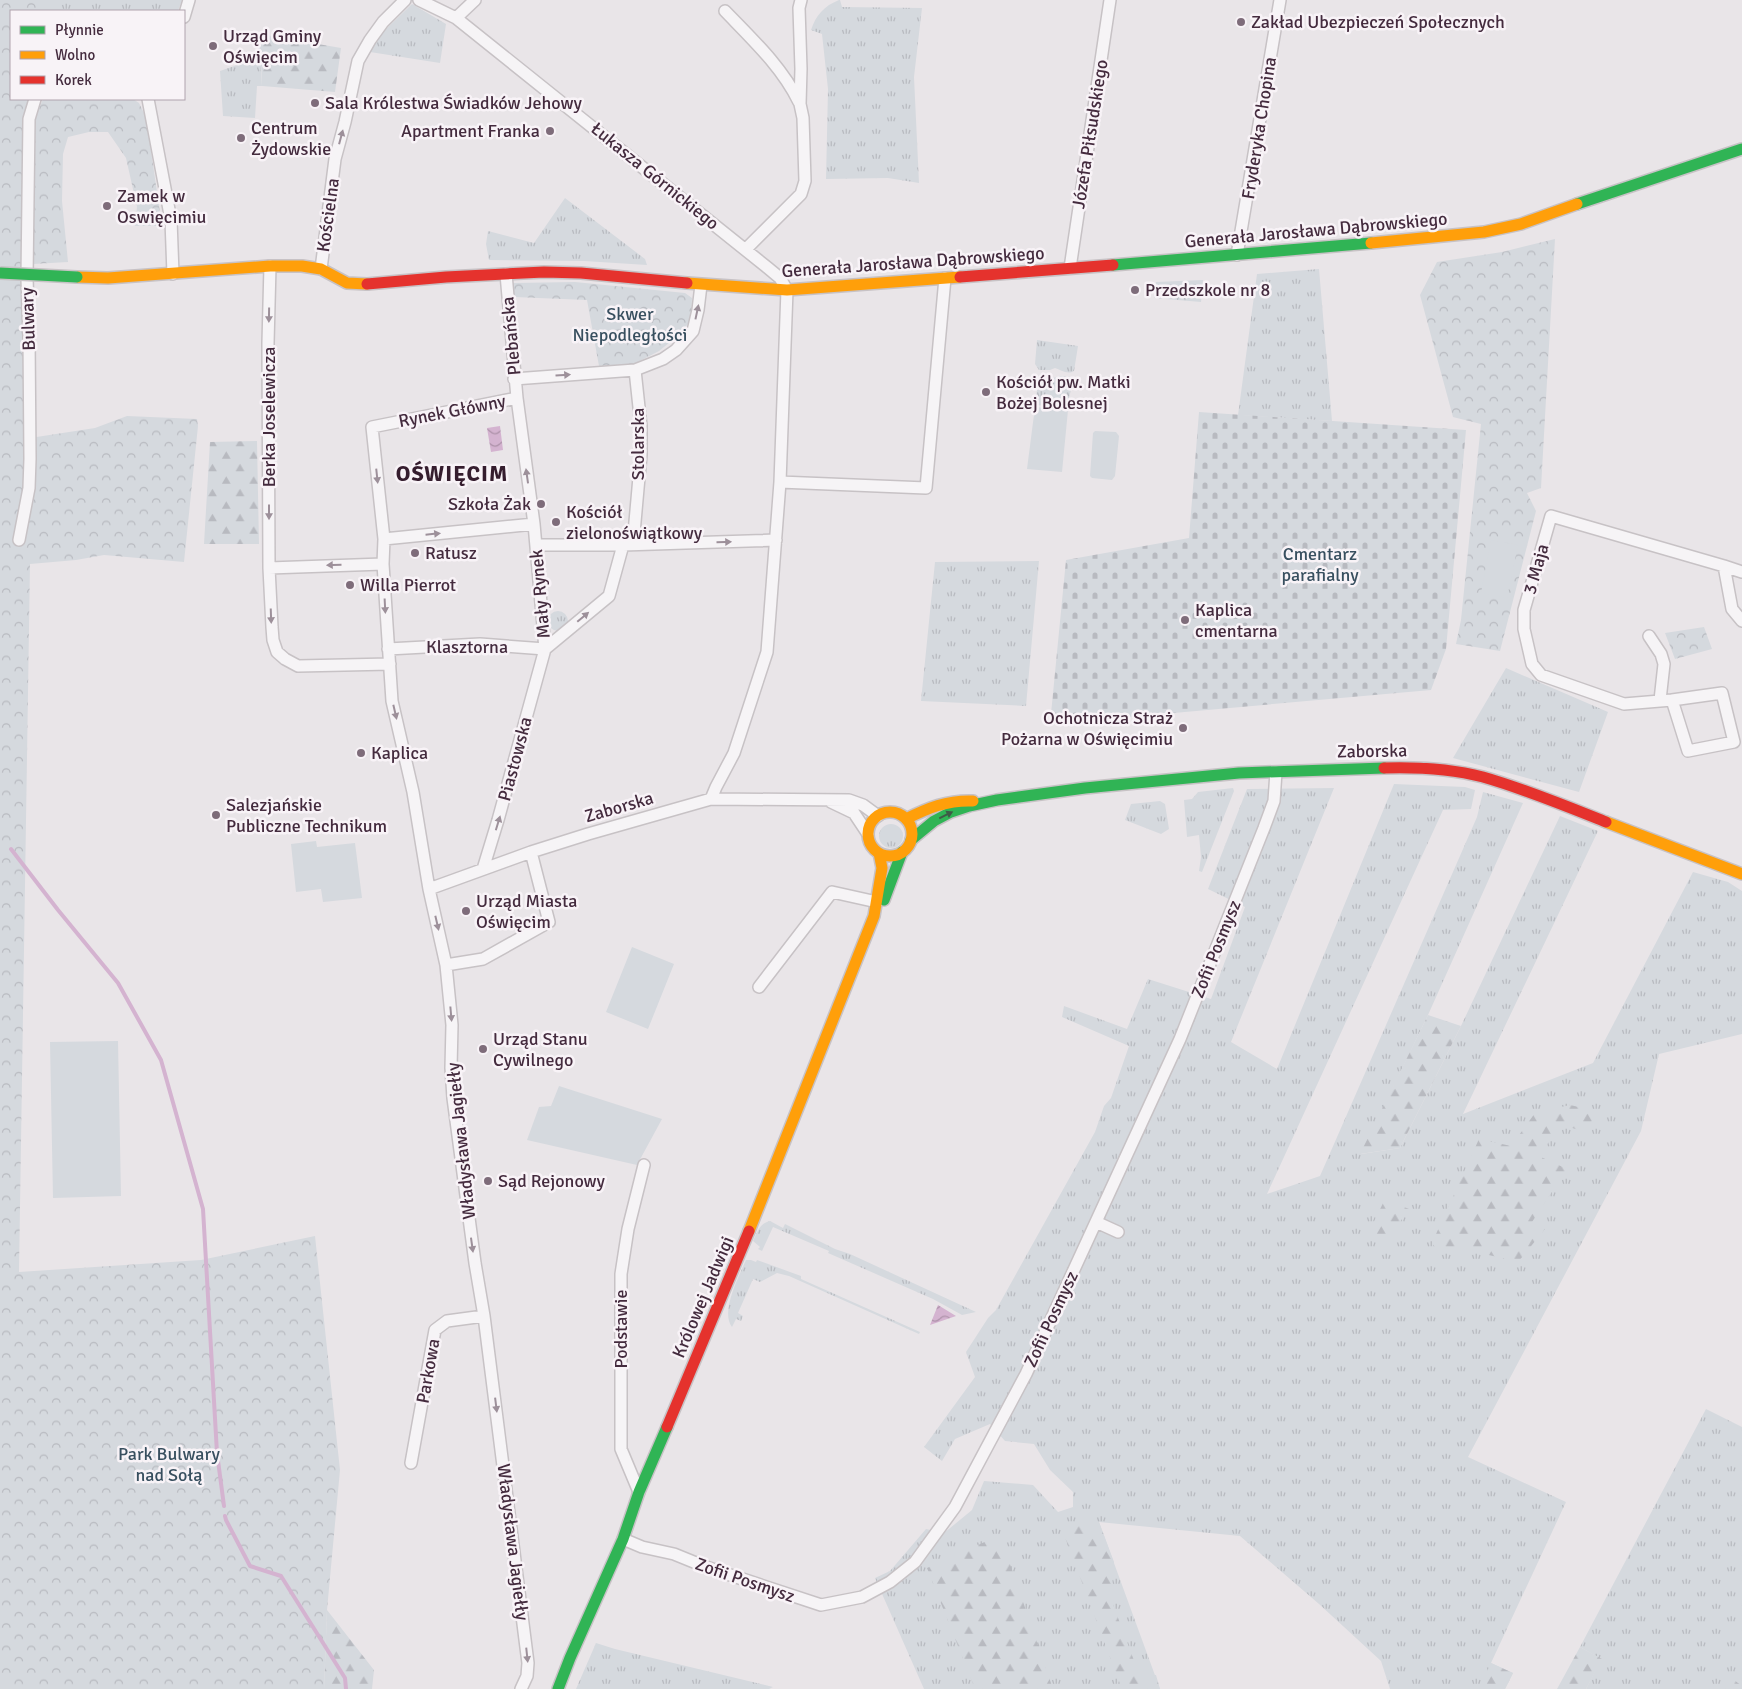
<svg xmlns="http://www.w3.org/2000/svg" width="1742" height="1689" viewBox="0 0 1742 1689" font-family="Signika,sans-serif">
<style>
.grass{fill:url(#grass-tufts)}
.forest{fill:url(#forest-firs)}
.cemetery{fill:url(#cemetery-stones)}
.park{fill:url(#park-crowns)}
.garden{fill:#d5d9de}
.water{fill:url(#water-waves)}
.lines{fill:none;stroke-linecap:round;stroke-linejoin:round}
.stream{stroke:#d4b3d0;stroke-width:4}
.street-casing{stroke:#c7c2c5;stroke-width:14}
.fast-casing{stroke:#c7c2c5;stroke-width:14}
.slow-casing{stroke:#c7c2c5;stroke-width:14}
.jam-casing{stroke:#c7c2c5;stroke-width:14}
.street{stroke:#f6f4f6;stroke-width:11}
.fast{stroke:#30b455;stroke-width:11}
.slow{stroke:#ff9f0a;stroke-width:11}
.jam{stroke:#e5322d;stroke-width:11}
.fast-bridge-casing{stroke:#c7c2c5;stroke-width:14;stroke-linecap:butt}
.fast-bridge{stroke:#30b455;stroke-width:11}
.oneway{fill:#9d909a}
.oneway2{fill:#3d5b46}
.poi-dot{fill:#7e6c7a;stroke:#f8f3f7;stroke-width:2}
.labels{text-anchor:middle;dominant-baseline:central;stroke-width:5;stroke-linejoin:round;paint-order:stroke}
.poi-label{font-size:18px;fill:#442b3e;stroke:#f8f3f7;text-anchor:start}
.street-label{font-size:18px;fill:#442b3e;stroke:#f8f3f7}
.park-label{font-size:18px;fill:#384f5f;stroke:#f8f3f7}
.district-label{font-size:22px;font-weight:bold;letter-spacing:1px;fill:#351d2e;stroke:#f8f3f7}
</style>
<defs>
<pattern id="grass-tufts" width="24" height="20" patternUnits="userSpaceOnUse" patternTransform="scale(1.25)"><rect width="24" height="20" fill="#d5d9de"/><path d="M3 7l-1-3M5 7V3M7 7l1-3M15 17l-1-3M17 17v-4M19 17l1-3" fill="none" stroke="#b8bac0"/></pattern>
<pattern id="forest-firs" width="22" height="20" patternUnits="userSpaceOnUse" patternTransform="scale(1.25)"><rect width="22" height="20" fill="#d5d9de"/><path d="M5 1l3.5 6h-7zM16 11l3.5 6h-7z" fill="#b8bac0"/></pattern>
<pattern id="cemetery-stones" width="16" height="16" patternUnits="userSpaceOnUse" patternTransform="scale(1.25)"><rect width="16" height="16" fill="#d5d9de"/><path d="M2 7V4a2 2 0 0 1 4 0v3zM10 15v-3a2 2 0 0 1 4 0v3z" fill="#b8bac0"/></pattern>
<pattern id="park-crowns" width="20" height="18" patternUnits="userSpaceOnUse" patternTransform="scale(1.25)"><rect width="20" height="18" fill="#d5d9de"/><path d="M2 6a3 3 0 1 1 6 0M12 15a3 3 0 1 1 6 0" fill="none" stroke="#b8bac0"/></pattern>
<pattern id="water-waves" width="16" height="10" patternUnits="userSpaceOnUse" patternTransform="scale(1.25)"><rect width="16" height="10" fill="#d4b3d0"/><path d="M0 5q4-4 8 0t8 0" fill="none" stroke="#ae92aa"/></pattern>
</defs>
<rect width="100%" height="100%" fill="#e9e5e8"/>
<!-- grass -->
<path class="grass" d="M 0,0 L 182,0 L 178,11 L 11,11 Z
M 839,0 L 840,0 L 842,7 L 922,8 L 914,77 L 919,183 L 888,178 L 826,179 L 828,89 L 822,34 L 811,30 C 816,15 824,6 839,0 Z
M 412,4 L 446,24 L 440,63 L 370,52 L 382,33 Z
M 260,57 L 262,86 L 257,86 L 255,118 L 223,116 L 220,71 Z
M 565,198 L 645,259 L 647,265 L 584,261 L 489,260 L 486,244 L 488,231 L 534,243 Z
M 1319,269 L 1332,421 L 1238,415 L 1257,274 Z
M 1037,340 L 1078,346 L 1074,371 C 1067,375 1061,370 1055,368 L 1050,370 L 1039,370 L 1035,364 Z
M 1049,374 L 1053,378 L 1061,376 L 1071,377 C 1072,386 1070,400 1065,407 L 1035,405 L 1039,375 Z
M 1039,561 L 1026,706 L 921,701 L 935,562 Z
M548 621a10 10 0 1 1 20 0a10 10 0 1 1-20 0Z
M 1506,668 L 1608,712 L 1579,792 L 1453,758 Z
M 1394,784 L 1465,787 L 1475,790 L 1471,809 L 1443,810 L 1267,1194 L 1320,1176 L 1477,817 L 1483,792 L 1523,803 L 1428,1015 L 1361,1154 L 1400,1148 L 1461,1026 L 1560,816 L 1598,831 L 1463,1114 L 1593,1063 L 1693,872 L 1728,882 L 1742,891 L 1742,1034 L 1659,1054 L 1641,1131 L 1468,1457 L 1566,1502 L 1491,1663 L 1513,1673 L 1505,1689 L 1390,1689 L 1381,1661 L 1319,1604 L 1240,1536 L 1099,1522 L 1160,1689 L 924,1689 L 875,1578 L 890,1571 L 926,1529 L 944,1533 L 972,1510 L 984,1481 L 1033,1485 L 1058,1512 L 1073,1507 L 1073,1492 L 1050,1470 L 1034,1444 L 1005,1441 L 990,1424 L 955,1439 L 942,1461 L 924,1447 L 975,1377 L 966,1352 L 988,1318 L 996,1310 L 1095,1132 L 1104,1106 L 1111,1098 L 1129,1046 L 1062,1017 L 1064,1006 L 1127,1029 L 1148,979 L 1211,999 L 1245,907 L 1208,889 L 1247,789 L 1334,788 L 1231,1042 L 1277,1069 Z
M 1233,788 L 1234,791 L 1202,872 L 1199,871 L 1201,857 L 1199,835 L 1187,837 L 1184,800 L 1192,799 L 1198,792 Z
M 1160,801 L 1165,804 L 1169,829 L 1161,834 L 1125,820 L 1131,804 Z
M879 836a12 12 0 1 1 24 0a12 12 0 1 1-24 0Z
M 770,1221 L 783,1228 L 785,1224 L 835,1249 L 850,1254 L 976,1312 L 962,1315 L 933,1299 L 828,1253 L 829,1251 L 773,1227 L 762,1251 L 758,1249 L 760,1247 L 753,1241 C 758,1231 759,1224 770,1221 Z
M 746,1260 L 751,1260 L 756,1262 L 757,1260 L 801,1276 L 801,1279 L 920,1332 L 919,1334 L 789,1276 L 777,1273 L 760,1282 L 753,1279 L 738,1313 L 743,1316 L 741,1321 L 736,1319 L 732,1327 C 720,1312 739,1276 746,1260 Z
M 1706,1409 L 1742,1427 L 1742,1689 L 1586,1689 L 1601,1659 L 1580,1647 Z
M 596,1643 L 615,1649 L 773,1687 L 769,1689 L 576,1689 Z"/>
<!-- forest -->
<path class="forest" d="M 266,35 L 341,48 L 335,92 L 262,86 L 261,63 L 257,44 Z
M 257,441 L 259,544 L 204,544 L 210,442 Z
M 1428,1015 L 1461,1026 L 1400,1148 L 1360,1154 Z
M 1570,1105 L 1596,1111 L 1587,1133 L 1558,1123 L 1541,1157 L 1567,1169 L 1532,1222 L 1545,1229 L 1518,1262 L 1468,1250 L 1438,1251 L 1432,1243 L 1479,1139 L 1511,1146 L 1535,1113 Z
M 1385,1199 L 1409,1209 L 1381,1249 L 1370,1230 Z
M 1099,1522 L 1114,1562 L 1111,1599 L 1139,1674 L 1156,1675 L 1160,1689 L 1122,1689 L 1060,1524 Z
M 1000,1535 L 1053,1689 L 1054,1689 L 975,1689 L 927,1568 Z
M 327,1610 L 374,1670 L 372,1689 L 324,1689 Z
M 1580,1647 L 1602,1659 L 1586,1689 L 1557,1689 Z
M 1491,1663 L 1513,1673 L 1505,1689 L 1479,1689 Z
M 1726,1674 L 1742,1686 L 1742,1689 L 1718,1689 Z"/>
<!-- cemetery -->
<path class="cemetery" d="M 1199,412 L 1466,430 L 1446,649 L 1431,690 L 1050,724 L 1066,560 L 1189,538 Z"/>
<!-- park -->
<path class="park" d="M 0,0 L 46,0 L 45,11 L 11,11 L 11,99 L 29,99 L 23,117 L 23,436 L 30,438 L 95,428 L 127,416 L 197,419 L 198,426 L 184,562 L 104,555 L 76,560 L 30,564 L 19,1272 L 201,1260 L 315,1236 L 340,1470 L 327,1610 L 324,1689 L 0,1689 Z
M 43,99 L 133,99 L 139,103 L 146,117 L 162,226 L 135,226 L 137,207 L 126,158 L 108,132 L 89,132 L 68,137 L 63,154 L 62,201 L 68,262 L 33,264 L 35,118 Z
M 1555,239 L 1541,488 L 1527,493 L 1536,511 L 1500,651 L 1456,644 L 1461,620 L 1481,424 L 1453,417 L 1420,295 L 1437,262 L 1502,252 Z
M 1203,280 L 1201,302 L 1154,298 L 1156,282 Z
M 575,282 L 685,293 L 692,298 L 691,320 L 680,334 L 659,351 L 634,364 L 599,366 L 587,300 L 514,297 L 513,283 Z
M 1704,627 L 1712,649 L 1675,659 L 1665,633 Z"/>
<!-- garden -->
<path class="garden" d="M 1035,407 L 1068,410 L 1062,472 L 1027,469 Z
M 1095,431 L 1116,432 L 1119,436 L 1115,476 L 1112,480 L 1092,478 L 1090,476 L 1093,433 Z
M 1491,540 L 1518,545 L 1507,598 L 1481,593 Z
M 316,841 L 317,847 L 355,843 L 362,898 L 323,902 L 321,889 L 296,892 L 291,844 Z
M 632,947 L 674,964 L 648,1029 L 606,1012 Z
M 118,1041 L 121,1196 L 53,1198 L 50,1042 Z
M 559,1086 L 662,1119 L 637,1165 L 527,1140 L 539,1107 L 551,1106 Z"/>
<!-- water -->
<path class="water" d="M 500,426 L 503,450 L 491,452 L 487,428 Z
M 938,1305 L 956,1316 L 930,1325 Z"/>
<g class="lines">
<!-- stream -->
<path class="stream" d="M 11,849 L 58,910 L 118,983 L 161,1060 L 203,1209 L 217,1453 L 224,1506
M 225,1516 L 226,1520 L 250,1566 L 281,1576 L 345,1678 L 346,1689"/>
<defs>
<path id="street" d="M 419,0 L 456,18 L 768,268 L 780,278 L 787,290 L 780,482 L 767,652 L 734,753 L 716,787 L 711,799
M 725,11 C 752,39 782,67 799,102
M 184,17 L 189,0
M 456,18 L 475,0
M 148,99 L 171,220 L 173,274
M 746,249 L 801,194 L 805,181 L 803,118 L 800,104 L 801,69 L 799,8 L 801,0
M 1237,255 L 1280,0
M 270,266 L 268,343 L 269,568 L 272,627 L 273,640 L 277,652 L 285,659 L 298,666 L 390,664
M 1070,268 L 1110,0
M 321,269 L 335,159 L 345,122 L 358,61 L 370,40 L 383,22 L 405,0
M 506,274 L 517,398
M 514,379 L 635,370 L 663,359 L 676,350 L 693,331 L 698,310 L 701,285
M 780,482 L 926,488 L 945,278
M 384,539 L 534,524
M 19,540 L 29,488 L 30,459 L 29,337 L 27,278 L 29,119 L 35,99
M 536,545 L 623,545 L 776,540
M 269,568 L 383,564
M 1742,572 L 1724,566 L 1732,609 L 1742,621
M 1649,636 L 1661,654 L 1664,664 L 1660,700
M 388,649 L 480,644 L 545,649
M 545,649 L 609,596 L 623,545 L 634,533 L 641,455 L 641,426 L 635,370
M 1722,693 L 1734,742 L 1688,751 L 1672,700 Z
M 1672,700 L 1624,704 L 1541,675 L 1532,664 L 1524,629 L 1524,610 L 1551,516 L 1724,566
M 831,802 L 854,813 L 868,834
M 483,869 L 498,820 L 545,649 L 534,524 L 517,398 L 372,427 L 384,539 L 383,564 L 392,701 L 413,792 L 429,889 L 446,965 L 452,1025 L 451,1068 L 453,1098 L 475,1263 L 484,1316 L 528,1663 L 527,1676 L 521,1689
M 429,889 L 531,852 L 588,834 L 711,799 L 849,800 L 863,805 L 878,816
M 446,965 L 483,959 L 549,922 L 531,852
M 759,987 L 832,892 L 877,902
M 1096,1222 L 1118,1232
M 411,1463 L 435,1330 L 447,1321 L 484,1316
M 639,1492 L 621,1449 L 621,1274 L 628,1229 L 644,1165
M 623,1539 L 642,1547 L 674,1554 L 706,1567 L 821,1605 L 862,1597 L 890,1582 L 915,1562 L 955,1507 L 1026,1374 L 1180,1039 L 1264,828 L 1274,801 L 1276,772"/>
<path id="fast" d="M 1577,204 L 1742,149
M 1113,265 L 1371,243
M 911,840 L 934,821 L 951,812 L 969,806 L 997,800 L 1085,788 L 1239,773 L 1384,768
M 884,900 L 902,852
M 558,1689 L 570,1658 L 623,1539 L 639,1492 L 667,1427"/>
<path id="slow" d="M 1371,243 L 1484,232 L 1521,224 L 1577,204
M 77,277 L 108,278 L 270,266 L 302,266 L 321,269 L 347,283 L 367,284
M 687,283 L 787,290 L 960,277
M868 834a22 22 0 1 1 44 0a22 22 0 1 1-44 0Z
M 906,819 C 928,808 947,800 973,801
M 1606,822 L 1742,874
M 749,1231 L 874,916 L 882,868 L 879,853"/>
<path id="jam" d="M 960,277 L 1113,265
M 367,284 L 446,277 L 544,272 L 581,273 L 687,283
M 1384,768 C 1417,767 1452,769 1483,777 C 1525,789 1566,806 1606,822
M 667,1427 L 749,1231"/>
</defs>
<!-- street casing -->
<use href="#street" class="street-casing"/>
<!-- fast casing -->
<use href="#fast" class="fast-casing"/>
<!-- slow casing -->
<use href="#slow" class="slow-casing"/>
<!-- jam casing -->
<use href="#jam" class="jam-casing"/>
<!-- street -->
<use href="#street" class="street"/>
<!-- fast -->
<use href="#fast" class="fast"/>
<!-- slow -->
<use href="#slow" class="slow"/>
<!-- jam -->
<use href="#jam" class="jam"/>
<defs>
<path id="fast-bridge" d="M 0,273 L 77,277"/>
</defs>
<!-- fast-bridge casing -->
<use href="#fast-bridge" class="fast-bridge-casing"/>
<!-- fast-bridge -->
<use href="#fast-bridge" class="fast-bridge"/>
</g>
<!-- one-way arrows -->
<defs><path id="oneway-solid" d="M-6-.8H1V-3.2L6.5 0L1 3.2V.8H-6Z" transform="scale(1.25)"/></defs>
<g class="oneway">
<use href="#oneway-solid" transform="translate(341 137) rotate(-75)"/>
<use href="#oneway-solid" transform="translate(697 312) rotate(-78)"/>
<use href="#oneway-solid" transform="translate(269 315) rotate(91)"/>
<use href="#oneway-solid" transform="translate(563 375) rotate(-4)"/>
<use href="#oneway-solid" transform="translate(377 476) rotate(84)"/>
<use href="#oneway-solid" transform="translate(527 476) rotate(-98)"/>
<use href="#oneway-solid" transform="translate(269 512) rotate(90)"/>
<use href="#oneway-solid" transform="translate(433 534) rotate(-6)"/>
<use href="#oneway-solid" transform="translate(724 542) rotate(-2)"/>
<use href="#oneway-solid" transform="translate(334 565) rotate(178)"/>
<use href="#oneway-solid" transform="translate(385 606) rotate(87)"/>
<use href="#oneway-solid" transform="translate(271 616) rotate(88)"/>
<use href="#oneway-solid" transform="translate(583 617) rotate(-40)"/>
<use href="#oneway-solid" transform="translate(395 712) rotate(77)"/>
<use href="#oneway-solid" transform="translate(498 823) rotate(-73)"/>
<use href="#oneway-solid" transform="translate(437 923) rotate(77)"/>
<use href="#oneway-solid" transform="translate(451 1014) rotate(85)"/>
<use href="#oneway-solid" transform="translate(472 1245) rotate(82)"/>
<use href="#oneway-solid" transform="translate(496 1405) rotate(83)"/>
<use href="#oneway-solid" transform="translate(527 1655) rotate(84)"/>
</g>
<use class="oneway2" href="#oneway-solid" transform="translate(946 815) rotate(-26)"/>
<!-- markers -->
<g class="poi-dot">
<circle cx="1241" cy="22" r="5"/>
<circle cx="213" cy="46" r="5"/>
<circle cx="315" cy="103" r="5"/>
<circle cx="550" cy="131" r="5"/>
<circle cx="241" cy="138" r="5"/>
<circle cx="107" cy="206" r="5"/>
<circle cx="1135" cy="290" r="5"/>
<circle cx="986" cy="392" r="5"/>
<circle cx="541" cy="504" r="5"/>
<circle cx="556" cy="522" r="5"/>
<circle cx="415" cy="553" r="5"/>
<circle cx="350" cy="585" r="5"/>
<circle cx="1185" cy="620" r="5"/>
<circle cx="1183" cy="728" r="5"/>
<circle cx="361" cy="753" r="5"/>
<circle cx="216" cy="815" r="5"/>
<circle cx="466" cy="911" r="5"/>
<circle cx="483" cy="1049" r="5"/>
<circle cx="488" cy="1181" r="5"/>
</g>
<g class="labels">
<!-- poi labels -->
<g class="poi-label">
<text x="1251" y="22">Zakład Ubezpieczeń Społecznych</text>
<text x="223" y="36">Urząd Gminy<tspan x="223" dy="21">Oświęcim</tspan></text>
<text x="325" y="103">Sala Królestwa Świadków Jehowy</text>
<text x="251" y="128">Centrum<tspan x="251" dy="21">Żydowskie</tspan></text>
<text x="540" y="131" text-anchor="end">Apartment Franka</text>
<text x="117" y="196">Zamek w<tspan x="117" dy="21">Oswięcimiu</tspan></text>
<text x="1145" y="290">Przedszkole nr 8</text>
<text x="996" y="382">Kościół pw. Matki<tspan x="996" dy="21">Bożej Bolesnej</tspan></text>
<text x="531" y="504" text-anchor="end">Szkoła Żak</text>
<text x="566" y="512">Kościół<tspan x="566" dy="21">zielonoświątkowy</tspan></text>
<text x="425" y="553">Ratusz</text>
<text x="360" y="585">Willa Pierrot</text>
<text x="1195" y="610">Kaplica<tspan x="1195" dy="21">cmentarna</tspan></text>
<text x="1173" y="718" text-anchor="end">Ochotnicza Straż<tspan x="1173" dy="21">Pożarna w Oświęcimiu</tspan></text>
<text x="371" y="753">Kaplica</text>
<text x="226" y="805">Salezjańskie<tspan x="226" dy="21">Publiczne Technikum</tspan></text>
<text x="476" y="901">Urząd Miasta<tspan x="476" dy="21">Oświęcim</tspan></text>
<text x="493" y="1039">Urząd Stanu<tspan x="493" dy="21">Cywilnego</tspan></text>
<text x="498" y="1181">Sąd Rejonowy</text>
</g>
<!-- street labels -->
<g class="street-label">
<text transform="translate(1259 128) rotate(-81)">Fryderyka Chopina</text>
<text transform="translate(1090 134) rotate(-81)">Józefa Piłsudskiego</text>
<text transform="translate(655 176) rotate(39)">Łukasza Górnickiego</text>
<text transform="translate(328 215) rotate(-82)">Kościelna</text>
<text transform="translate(1316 230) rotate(-5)">Generała Jarosława Dąbrowskiego</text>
<text transform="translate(913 262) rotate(-4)">Generała Jarosława Dąbrowskiego</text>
<text transform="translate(28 319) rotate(-92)">Bulwary</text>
<text transform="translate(511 336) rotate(-95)">Plebańska</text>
<text transform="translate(452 411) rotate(-11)">Rynek Główny</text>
<text transform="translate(269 417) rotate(-90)">Berka Joselewicza</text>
<text transform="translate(638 444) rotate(-90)">Stolarska</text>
<text transform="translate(1536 569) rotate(-74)">3 Maja</text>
<text transform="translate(540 594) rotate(-95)">Mały Rynek</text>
<text x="467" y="647">Klasztorna</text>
<text transform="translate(1372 751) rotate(-1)">Zaborska</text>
<text transform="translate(515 759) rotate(-75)">Piastowska</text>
<text transform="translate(619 807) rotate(-16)">Zaborska</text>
<text transform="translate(1216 949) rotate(-68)">Zofii Posmysz</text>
<text transform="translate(461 1141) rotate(-96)">Władysława Jagiełły</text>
<text transform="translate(703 1297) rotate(-67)">Królowej Jadwigi</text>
<text transform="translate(1051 1319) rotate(-65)">Zofii Posmysz</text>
<text transform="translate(621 1329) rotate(-90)">Podstawie</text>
<text transform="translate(428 1371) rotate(-80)">Parkowa</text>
<text transform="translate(513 1542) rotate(83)">Władysława Jagiełły</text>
<text transform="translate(745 1580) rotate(19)">Zofii Posmysz</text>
</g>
<!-- park labels -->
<g class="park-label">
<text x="630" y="314">Skwer<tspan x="630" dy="21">Niepodległości</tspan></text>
<text x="1320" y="554">Cmentarz<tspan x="1320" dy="21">parafialny</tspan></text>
<text x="169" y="1454">Park Bulwary<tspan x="169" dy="21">nad Sołą</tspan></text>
</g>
<!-- district labels -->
<g class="district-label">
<text x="452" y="473">OŚWIĘCIM</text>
</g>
</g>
<!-- legend -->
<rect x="10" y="10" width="175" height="90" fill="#f8f3f7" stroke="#b0a3ad"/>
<rect x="20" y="26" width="25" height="8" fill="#30b455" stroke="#b0a3ad"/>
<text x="55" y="35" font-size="15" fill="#442b3e">Płynnie</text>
<rect x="20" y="51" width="25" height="8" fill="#ff9f0a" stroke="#b0a3ad"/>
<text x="55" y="60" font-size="15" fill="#442b3e">Wolno</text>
<rect x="20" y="76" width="25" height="8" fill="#e5322d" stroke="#b0a3ad"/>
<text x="55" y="85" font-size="15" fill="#442b3e">Korek</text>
</svg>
